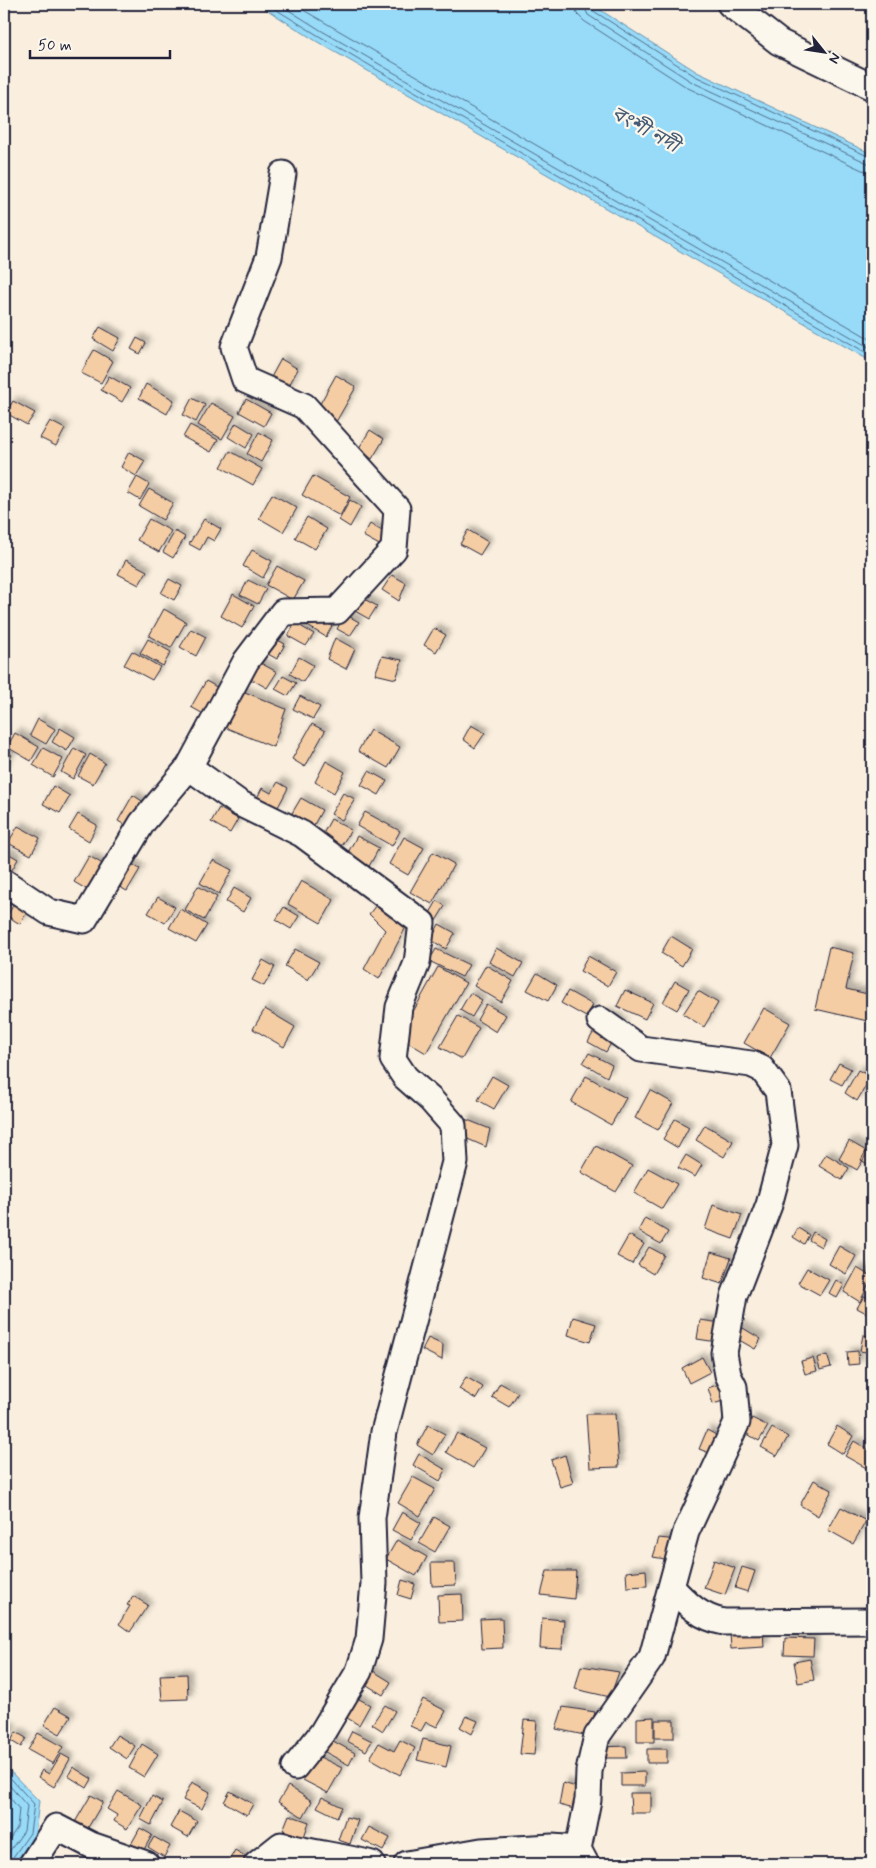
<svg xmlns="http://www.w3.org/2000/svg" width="876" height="1868" viewBox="0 0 876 1868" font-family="Mynerve,'Noto Sans Bengali',sans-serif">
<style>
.water{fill:#97dbf9;stroke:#6891ad}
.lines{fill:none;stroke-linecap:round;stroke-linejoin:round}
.shore{stroke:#516c87;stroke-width:1}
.building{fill:#f5cda4;stroke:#22223b;filter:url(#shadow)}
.minor-casing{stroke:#22223b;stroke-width:29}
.minor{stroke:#fbf7ec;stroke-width:25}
.labels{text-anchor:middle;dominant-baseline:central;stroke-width:4.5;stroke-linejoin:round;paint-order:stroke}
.water-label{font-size:20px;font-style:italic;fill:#455a74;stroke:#fbf7ec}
</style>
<defs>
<filter id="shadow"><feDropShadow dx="4.5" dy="-4.5" stdDeviation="2.5" flood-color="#0004"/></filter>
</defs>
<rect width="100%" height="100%" fill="#faefde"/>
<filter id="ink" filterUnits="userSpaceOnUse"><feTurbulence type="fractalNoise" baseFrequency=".02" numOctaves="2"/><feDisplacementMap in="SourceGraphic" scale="10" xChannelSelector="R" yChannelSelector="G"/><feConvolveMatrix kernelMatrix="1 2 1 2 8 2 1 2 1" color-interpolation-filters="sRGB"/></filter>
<g filter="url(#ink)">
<!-- water -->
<path class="water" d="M 258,4 L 591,4 L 697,72 L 872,154 L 872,362 L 316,41 Z
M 4,1765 L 39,1801 L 35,1835 L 14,1864 L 4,1864 Z"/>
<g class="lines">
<!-- shore -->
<path class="shore" d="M 267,4 L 319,36 L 872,356
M 279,4 L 322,31 L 872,349
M 293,4 L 872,340
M 575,4 L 577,14 L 584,21 L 688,88 L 862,170 L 872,172
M 583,4 L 588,15 L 692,82 L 872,165
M 589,4 L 592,10 L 695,76 L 872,158
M 4,1771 L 34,1804 L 30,1833 L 11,1860 L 10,1864
M 4,1779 L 27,1806 L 24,1831 L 6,1856 L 4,1864
M 4,1790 L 19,1809 L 17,1828 L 4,1847"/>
</g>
<!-- building -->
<path class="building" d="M 100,327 L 120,338 L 113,351 L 93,339 Z
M 137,338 L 146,343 L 140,354 L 131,349 Z
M 94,350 L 113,361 L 101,383 L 81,373 Z
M 281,359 L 298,369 L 286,391 L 269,381 Z
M 336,375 L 356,387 L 336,422 L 316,411 Z
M 109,376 L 130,388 L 122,402 L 101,390 Z
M 146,384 L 174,400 L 167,414 L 139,398 Z
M 192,398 L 205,405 L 196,422 L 183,415 Z
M 246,399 L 271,413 L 264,426 L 239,412 Z
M 13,401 L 35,413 L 27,425 L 6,413 Z
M 211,403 L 235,416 L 222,439 L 198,425 Z
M 50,421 L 65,429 L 56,446 L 40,438 Z
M 236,423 L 254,434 L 246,448 L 228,437 Z
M 190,425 L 218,440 L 211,452 L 183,437 Z
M 370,430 L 384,439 L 372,459 L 359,448 Z
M 259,432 L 273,440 L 261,462 L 247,454 Z
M 230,451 L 262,469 L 253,485 L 221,467 Z
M 129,452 L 145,461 L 136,476 L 121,467 Z
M 313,476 L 350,497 L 340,516 L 302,495 Z
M 137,477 L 149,484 L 140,500 L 128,493 Z
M 149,489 L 173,503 L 163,520 L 139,506 Z
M 272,494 L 297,508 L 283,532 L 259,518 Z
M 350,500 L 361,507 L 350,527 L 339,520 Z
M 307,517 L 327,529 L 315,549 L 295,538 Z
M 149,519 L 171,531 L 159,552 L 137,540 Z
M 204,519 L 221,529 L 214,541 L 207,537 L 200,550 L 189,544 Z
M 370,524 L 389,535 L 383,547 L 363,536 Z
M 468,530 L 488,542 L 480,555 L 460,544 Z
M 175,531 L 185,537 L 173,558 L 163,552 Z
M 252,550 L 272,561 L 263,578 L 243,566 Z
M 126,560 L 147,571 L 139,585 L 118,574 Z
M 277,566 L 304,581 L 293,600 L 266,585 Z
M 392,575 L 406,583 L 399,601 L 382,590 Z
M 169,579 L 182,586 L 174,600 L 161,593 Z
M 248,580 L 266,589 L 258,604 L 240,595 Z
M 233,594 L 254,606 L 242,628 L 221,616 Z
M 355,594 L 377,606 L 369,619 L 348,607 Z
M 164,609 L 186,622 L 171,648 L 149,636 Z
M 345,614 L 359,622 L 350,636 L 337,629 Z
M 312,615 L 332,626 L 326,637 L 306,625 Z
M 295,623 L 314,634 L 306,646 L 288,636 Z
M 434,628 L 446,635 L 436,652 L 424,645 Z
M 191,629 L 206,637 L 196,656 L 180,647 Z
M 267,634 L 285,644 L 277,659 L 259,649 Z
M 335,638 L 355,649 L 346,669 L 327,659 Z
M 148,639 L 171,652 L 163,666 L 140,653 Z
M 132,651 L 160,667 L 152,680 L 124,665 Z
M 382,656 L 402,660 L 396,679 L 375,674 Z
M 299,657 L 313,665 L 303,682 L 290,674 Z
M 253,659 L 277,672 L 267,688 L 244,675 Z
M 283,676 L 296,683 L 288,696 L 275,689 Z
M 206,681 L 222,690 L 207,716 L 191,707 Z
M 240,690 L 286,709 L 273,747 L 224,727 Z
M 300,696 L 320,707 L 313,719 L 293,709 Z
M 38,719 L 55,729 L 46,744 L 30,735 Z
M 312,724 L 325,731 L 305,767 L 292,759 Z
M 471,725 L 485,733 L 475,748 L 463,739 Z
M 60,728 L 75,737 L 67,751 L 52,742 Z
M 370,730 L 400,747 L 388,768 L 358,751 Z
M 15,733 L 39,747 L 31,761 L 7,747 Z
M 43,748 L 63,759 L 53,777 L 33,765 Z
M 74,748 L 86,755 L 73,779 L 61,772 Z
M 4,750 L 12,755 L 4,770 Z
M 90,754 L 105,763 L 93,784 L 78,776 Z
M 326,761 L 345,772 L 334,793 L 315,782 Z
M 369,771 L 387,781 L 379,795 L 361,785 Z
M 278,782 L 288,788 L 277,809 L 257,798 L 262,788 L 271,793 Z
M 53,786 L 70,796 L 60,813 L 43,804 Z
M 343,793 L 355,799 L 342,820 L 331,814 Z
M 133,795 L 145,803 L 130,828 L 118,821 Z
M 301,798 L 322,810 L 310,832 L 288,820 Z
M 219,808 L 238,819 L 230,833 L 211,822 Z
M 365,812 L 400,831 L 392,846 L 357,826 Z
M 78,814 L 97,825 L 89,841 L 69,829 Z
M 331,819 L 351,830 L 338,851 L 319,841 Z
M 18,826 L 40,838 L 31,855 L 8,843 Z
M 357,836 L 379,848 L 367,870 L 345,858 Z
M 404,837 L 424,848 L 408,875 L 389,864 Z
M 4,851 L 18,859 L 8,877 L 4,875 Z
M 433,852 L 454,864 L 432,904 L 410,892 Z
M 89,856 L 106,866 L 91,892 L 74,882 Z
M 123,859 L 140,869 L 127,891 L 110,882 Z
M 213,860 L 232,870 L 219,894 L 200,883 Z
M 301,881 L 334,900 L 321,923 L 288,904 Z
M 198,886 L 217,897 L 204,920 L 185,910 Z
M 234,888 L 251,898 L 243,912 L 226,902 Z
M 4,891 L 14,897 L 4,915 Z
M 18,897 L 31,905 L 20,924 L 7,916 Z
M 158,897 L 175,907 L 165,923 L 148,913 Z
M 381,899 L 407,925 L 379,979 L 364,969 L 385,930 L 369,914 Z
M 437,901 L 445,906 L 434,924 L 426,920 Z
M 284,907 L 299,916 L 291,929 L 276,920 Z
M 180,909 L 207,925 L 196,943 L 169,928 Z
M 439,924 L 455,933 L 446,949 L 431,940 Z
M 671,936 L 692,949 L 682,966 L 661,953 Z
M 829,947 L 854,953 L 846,989 L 872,995 L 872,1022 L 815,1009 Z
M 496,948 L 523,963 L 515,977 L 489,962 Z
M 295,949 L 319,962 L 308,980 L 285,966 Z
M 436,949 L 469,965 L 462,977 L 429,961 Z
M 588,956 L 616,972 L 608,986 L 580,971 Z
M 263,960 L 275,967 L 264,986 L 252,980 Z
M 486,965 L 513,981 L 501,1002 L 474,986 Z
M 438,967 L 466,983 L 426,1053 L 399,1037 Z
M 537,973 L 557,985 L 548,1001 L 527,990 Z
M 675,981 L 689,989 L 677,1010 L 663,1002 Z
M 625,990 L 653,1003 L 645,1019 L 617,1006 Z
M 568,991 L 593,1005 L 586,1017 L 561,1003 Z
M 698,991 L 718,1003 L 704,1027 L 683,1014 Z
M 470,993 L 482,1000 L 472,1017 L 460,1010 Z
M 486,1004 L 506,1015 L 496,1032 L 477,1020 Z
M 764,1008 L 790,1023 L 770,1058 L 744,1043 Z
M 265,1009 L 295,1027 L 284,1047 L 253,1029 Z
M 605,1012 L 623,1022 L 606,1052 L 588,1042 Z
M 458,1016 L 479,1028 L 462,1059 L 440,1047 Z
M 589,1053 L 612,1065 L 607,1077 L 583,1063 Z
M 839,1063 L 851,1069 L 842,1085 L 830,1079 Z
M 858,1070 L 871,1077 L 857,1101 L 845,1093 Z
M 492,1076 L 508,1085 L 494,1109 L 478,1100 Z
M 586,1076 L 626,1098 L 611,1125 L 571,1102 Z
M 650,1090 L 673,1103 L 658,1130 L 635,1118 Z
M 465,1119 L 490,1129 L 486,1147 L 463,1137 Z
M 675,1119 L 689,1127 L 678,1148 L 663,1139 Z
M 705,1125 L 733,1141 L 724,1157 L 696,1140 Z
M 849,1141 L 868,1152 L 857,1170 L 839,1159 Z
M 872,1141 L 872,1167 L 861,1160 Z
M 596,1146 L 632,1166 L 616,1192 L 581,1172 Z
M 826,1154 L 849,1168 L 842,1180 L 819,1166 Z
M 686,1155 L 702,1165 L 695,1177 L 678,1168 Z
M 648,1168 L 677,1184 L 662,1209 L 634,1193 Z
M 713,1205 L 742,1215 L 733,1239 L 705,1229 Z
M 645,1218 L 668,1232 L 661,1244 L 638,1231 Z
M 798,1228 L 809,1235 L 804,1244 L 793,1237 Z
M 813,1232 L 825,1239 L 821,1247 L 809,1240 Z
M 629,1235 L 644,1244 L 632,1264 L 617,1256 Z
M 839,1246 L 856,1256 L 846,1274 L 829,1264 Z
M 649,1247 L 664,1255 L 653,1274 L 638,1265 Z
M 711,1252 L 731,1258 L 722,1284 L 703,1278 Z
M 807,1268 L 829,1280 L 820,1295 L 798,1283 Z
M 857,1268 L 872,1277 L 860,1302 L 844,1292 Z
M 836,1280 L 844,1285 L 837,1298 L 829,1293 Z
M 864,1296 L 872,1300 L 872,1316 L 857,1308 Z
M 573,1317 L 596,1324 L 590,1342 L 568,1335 Z
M 700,1320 L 721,1323 L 717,1342 L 697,1339 Z
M 738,1325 L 761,1339 L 755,1349 L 732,1336 Z
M 863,1335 L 872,1336 L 872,1353 L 860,1351 Z
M 428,1338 L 443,1345 L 442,1360 L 422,1350 Z
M 858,1351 L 859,1364 L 848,1365 L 847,1352 Z
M 827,1355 L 831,1367 L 820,1370 L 817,1358 Z
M 702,1357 L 710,1372 L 689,1383 L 682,1368 Z
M 813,1358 L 817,1371 L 805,1374 L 801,1361 Z
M 466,1377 L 483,1387 L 476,1399 L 459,1389 Z
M 725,1382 L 730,1399 L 713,1404 L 708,1388 Z
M 500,1383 L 518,1393 L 509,1407 L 492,1397 Z
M 586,1414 L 615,1414 L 619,1467 L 590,1468 Z
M 752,1418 L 768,1426 L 759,1441 L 744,1432 Z
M 428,1425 L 445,1434 L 433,1455 L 417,1445 Z
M 837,1426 L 853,1436 L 843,1454 L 827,1444 Z
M 772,1428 L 788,1437 L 777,1456 L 761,1447 Z
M 707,1430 L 725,1440 L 717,1456 L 699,1449 Z
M 457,1433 L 485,1448 L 473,1468 L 446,1452 Z
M 854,1441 L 872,1452 L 872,1462 L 868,1469 L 845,1456 Z
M 419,1454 L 446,1470 L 440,1481 L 413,1465 Z
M 565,1455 L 573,1483 L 560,1487 L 551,1460 Z
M 872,1474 L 872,1491 L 865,1487 Z
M 413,1477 L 435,1489 L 420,1516 L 398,1503 Z
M 814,1480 L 832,1490 L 818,1516 L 800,1505 Z
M 841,1507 L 866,1521 L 853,1544 L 828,1530 Z
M 402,1512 L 421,1523 L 411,1540 L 392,1530 Z
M 434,1517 L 450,1526 L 435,1552 L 419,1543 Z
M 659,1538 L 677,1540 L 671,1560 L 653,1557 Z
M 397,1540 L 427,1557 L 416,1576 L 386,1559 Z
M 714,1560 L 735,1568 L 725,1595 L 704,1588 Z
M 431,1563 L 455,1563 L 456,1585 L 432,1586 Z
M 742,1567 L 755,1571 L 748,1592 L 735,1588 Z
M 646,1570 L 647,1586 L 627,1587 L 626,1572 Z
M 547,1571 L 576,1571 L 574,1599 L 541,1595 Z
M 402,1580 L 415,1584 L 411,1599 L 398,1595 Z
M 462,1594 L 463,1621 L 439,1622 L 438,1595 Z
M 133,1596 L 148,1605 L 130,1632 L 119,1624 L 130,1606 L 127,1605 Z
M 502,1618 L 503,1648 L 482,1649 L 480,1619 Z
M 542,1618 L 564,1620 L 562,1649 L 540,1648 Z
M 763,1630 L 764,1647 L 731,1649 L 730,1633 Z
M 785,1638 L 814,1639 L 813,1656 L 784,1655 Z
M 810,1659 L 814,1680 L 798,1683 L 794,1662 Z
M 581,1666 L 619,1672 L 610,1697 L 575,1689 Z
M 370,1669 L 391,1682 L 383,1695 L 362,1682 Z
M 187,1674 L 188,1699 L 162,1700 L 160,1675 Z
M 348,1693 L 370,1705 L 359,1725 L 337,1712 Z
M 423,1699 L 446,1711 L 437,1727 L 426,1722 L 421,1731 L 410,1726 Z
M 385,1705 L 395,1711 L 383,1731 L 372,1724 Z
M 55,1707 L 71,1716 L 60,1734 L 44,1725 Z
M 563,1707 L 595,1712 L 589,1736 L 556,1729 Z
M 466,1716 L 478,1721 L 472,1734 L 460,1727 Z
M 654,1717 L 654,1742 L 637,1742 L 637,1718 Z
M 524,1720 L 537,1721 L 534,1755 L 520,1754 Z
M 655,1720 L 674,1720 L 674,1738 L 655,1738 Z
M 4,1725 L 12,1729 L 4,1746 Z
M 352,1731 L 372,1741 L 366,1751 L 347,1741 Z
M 16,1732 L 26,1738 L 21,1747 L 11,1741 Z
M 38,1733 L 63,1747 L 53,1764 L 28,1750 Z
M 117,1735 L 135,1746 L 127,1759 L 109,1747 Z
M 322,1735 L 355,1753 L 349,1765 L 316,1747 Z
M 423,1739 L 451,1746 L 446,1767 L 417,1760 Z
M 400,1740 L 415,1748 L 400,1775 L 370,1758 L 379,1743 L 394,1751 Z
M 142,1744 L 158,1754 L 144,1777 L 129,1768 Z
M 626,1746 L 627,1758 L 601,1758 L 601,1747 Z
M 647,1749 L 667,1749 L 667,1763 L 647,1763 Z
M 312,1753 L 342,1768 L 328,1793 L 299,1778 Z
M 61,1754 L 70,1759 L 54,1787 L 38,1777 L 42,1770 L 49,1774 Z
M 73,1767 L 92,1779 L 87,1788 L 68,1776 Z
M 645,1772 L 645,1786 L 621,1786 L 621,1773 Z
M 192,1782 L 210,1792 L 202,1809 L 183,1800 Z
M 563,1783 L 583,1789 L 578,1810 L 559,1805 Z
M 288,1786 L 312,1801 L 303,1817 L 278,1802 Z
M 118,1791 L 142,1805 L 127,1829 L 114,1821 L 117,1815 L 107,1809 Z
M 230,1791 L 253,1804 L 247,1815 L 224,1802 Z
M 630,1793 L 651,1793 L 651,1813 L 631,1813 Z
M 91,1795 L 103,1802 L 86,1831 L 74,1824 Z
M 152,1796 L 163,1802 L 151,1825 L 140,1819 Z
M 322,1797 L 342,1807 L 337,1817 L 317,1807 Z
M 179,1811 L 197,1821 L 188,1837 L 170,1827 Z
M 289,1815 L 309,1822 L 304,1837 L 283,1830 Z
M 346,1817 L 358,1820 L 350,1844 L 338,1840 Z
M 369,1827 L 390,1838 L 383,1851 L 362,1840 Z
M 140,1828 L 152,1835 L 141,1855 L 129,1848 Z
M 154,1837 L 170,1846 L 164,1857 L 148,1847 Z
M 235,1850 L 253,1861 L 251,1864 L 227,1864 Z"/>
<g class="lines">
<defs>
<path id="minor" d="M 730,4 L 779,42 L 872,87
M 189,767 L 246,661 L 283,612 L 337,611 L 394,549 L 397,509 L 304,406 L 245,380 L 234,347 L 269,257 L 283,174
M 4,882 L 49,912 L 84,920 L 142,823 L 189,767 L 239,803 L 302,834 L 422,923 L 417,963 L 399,1007 L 393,1059 L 405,1077 L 431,1100 L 453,1125 L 455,1162 L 384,1432 L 372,1518 L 374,1583 L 369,1639 L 359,1671 L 322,1733 L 295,1767
M 672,1588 C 687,1604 701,1618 724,1622 L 872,1621
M 578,1849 L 588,1800 L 589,1771 L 597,1736 L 652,1657 L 686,1532 L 737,1422 L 734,1387 L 728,1375 L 724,1353 L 734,1296 L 769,1205 L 785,1145 L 778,1091 L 762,1069 L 751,1064 L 641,1049 L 600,1020
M 32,1864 L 56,1827 L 91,1845 L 146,1864
M 257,1864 L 281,1845 C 311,1853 341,1856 372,1864
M 407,1864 L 481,1851 L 552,1847 L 578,1849 L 586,1864"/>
</defs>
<!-- minor casing -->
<use href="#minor" class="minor-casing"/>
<!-- minor -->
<use href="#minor" class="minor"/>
</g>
</g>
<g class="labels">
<!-- water labels -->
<g class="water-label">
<text transform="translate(645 130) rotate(29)">বংশী নদী</text>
</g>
</g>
<!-- margin -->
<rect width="876" height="1868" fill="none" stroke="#fbf7ec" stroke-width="20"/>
<rect x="10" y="10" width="856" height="1848" fill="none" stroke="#22223b" stroke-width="2" filter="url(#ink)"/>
<!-- north arrow -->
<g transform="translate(824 52) rotate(120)" stroke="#fbf7ec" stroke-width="4" paint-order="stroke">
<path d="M0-4L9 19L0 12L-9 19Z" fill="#22223b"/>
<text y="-8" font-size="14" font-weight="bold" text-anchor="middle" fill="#22223b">N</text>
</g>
<!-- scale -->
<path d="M30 50v8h140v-8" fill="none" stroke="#22223b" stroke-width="2.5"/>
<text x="38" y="50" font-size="15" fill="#22223b" stroke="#fbf7ec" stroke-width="4" paint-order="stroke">50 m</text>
</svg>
